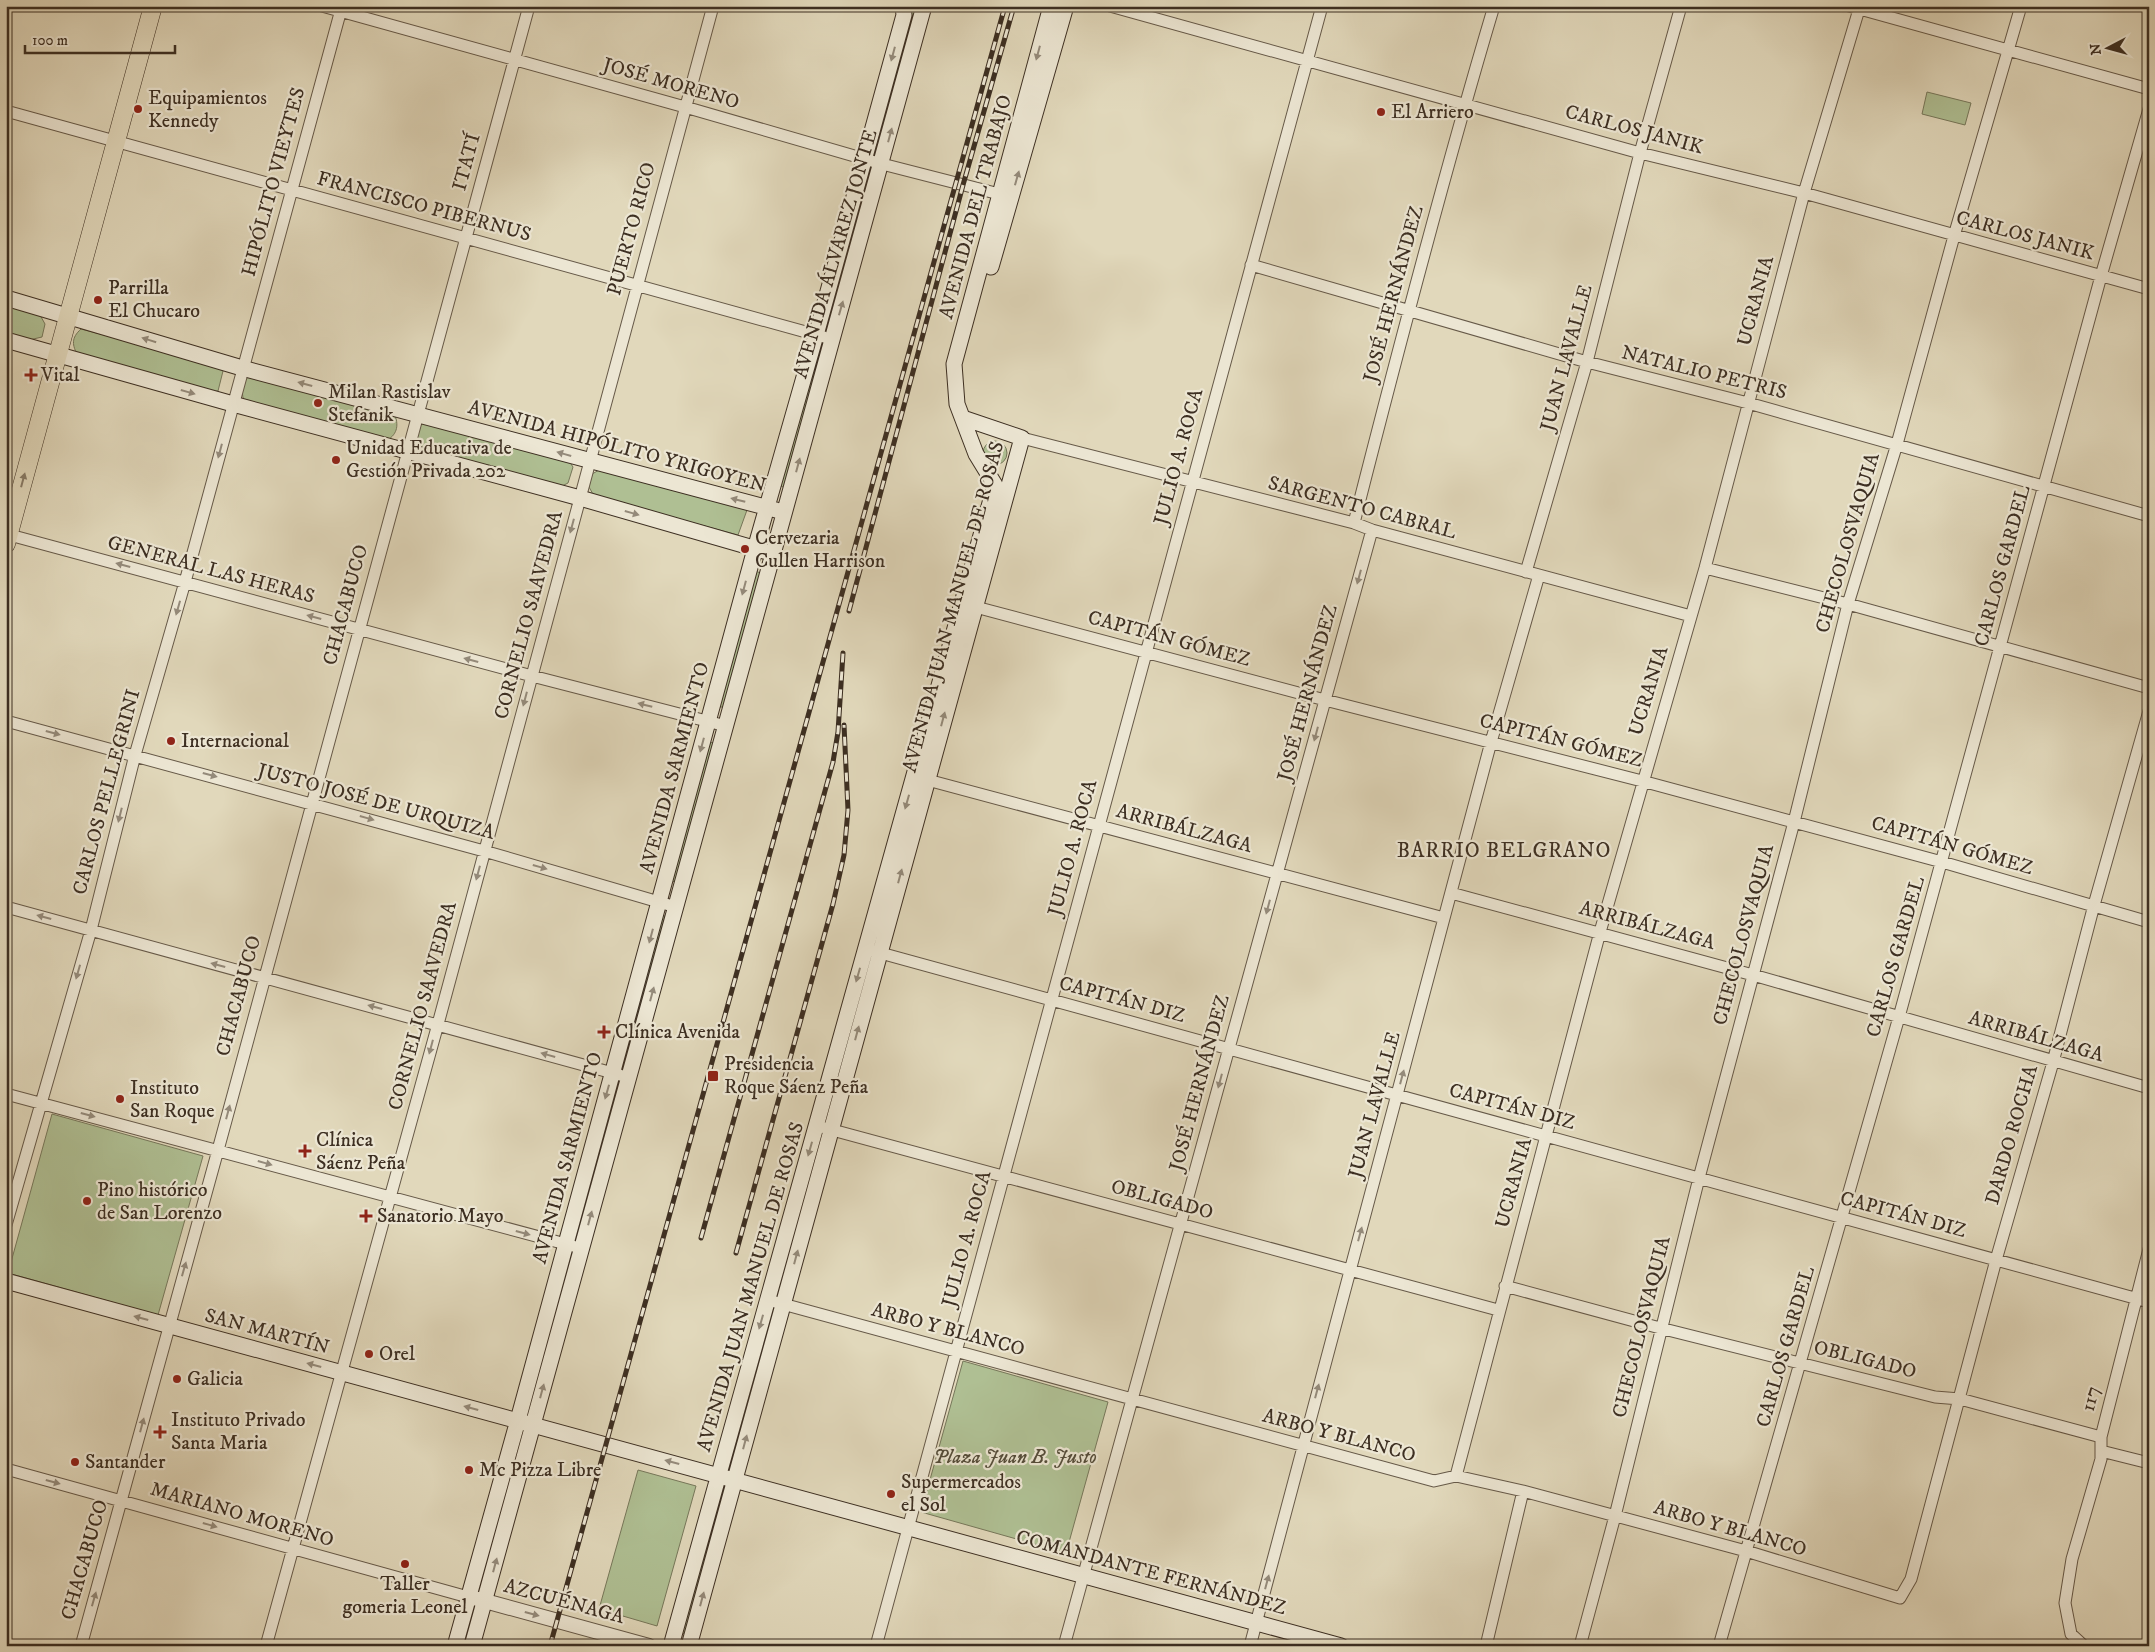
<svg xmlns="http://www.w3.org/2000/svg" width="2155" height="1652" viewBox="0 0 2155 1652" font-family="'IM FELL DW Pica',serif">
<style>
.green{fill:#afbf93;stroke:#76775a}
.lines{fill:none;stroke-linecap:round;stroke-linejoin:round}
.minor-casing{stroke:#665948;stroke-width:13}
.tertiary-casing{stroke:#665948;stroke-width:16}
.secondary-casing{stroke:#3d2f22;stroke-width:17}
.primary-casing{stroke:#3d2f22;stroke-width:19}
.minor{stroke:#ece6d3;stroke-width:11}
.tertiary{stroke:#ece6d3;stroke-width:14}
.secondary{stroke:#ece6d3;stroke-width:15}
.primary{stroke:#e1d8bb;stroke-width:18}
.rail-casing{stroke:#3d2f22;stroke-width:5}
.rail{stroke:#ece6d3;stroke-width:3;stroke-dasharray:9;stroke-linecap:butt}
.oneway{fill:#948a7a}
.oneway2{fill:#877b67}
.poi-dot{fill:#8f2418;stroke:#ece6d3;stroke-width:2}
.labels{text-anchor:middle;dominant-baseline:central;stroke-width:4.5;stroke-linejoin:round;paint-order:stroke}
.street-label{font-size:20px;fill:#3d2f22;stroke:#ece6d3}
.poi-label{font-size:20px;fill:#3d2f22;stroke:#ece6d3;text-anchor:start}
.park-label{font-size:20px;font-style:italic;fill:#544c39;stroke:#ece6d3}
.neighbourhood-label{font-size:21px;letter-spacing:1px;fill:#3d2f22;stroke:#ece6d3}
</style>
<rect width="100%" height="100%" fill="#e1d8bb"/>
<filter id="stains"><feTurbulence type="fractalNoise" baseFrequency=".004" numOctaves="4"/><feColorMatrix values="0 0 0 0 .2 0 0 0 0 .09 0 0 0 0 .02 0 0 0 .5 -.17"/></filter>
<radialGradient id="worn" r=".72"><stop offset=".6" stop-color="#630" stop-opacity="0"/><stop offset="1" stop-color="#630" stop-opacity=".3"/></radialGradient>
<!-- green -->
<path class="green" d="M 913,6 L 918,6 L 882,141 L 877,139 L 910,8 Z
M 1927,92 L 1971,103 L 1965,125 L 1922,114 Z
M 866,179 L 869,181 L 832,318 L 828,316 Z
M 6,305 L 40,315 L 45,324 L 42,337 L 29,340 L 6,334 Z
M 81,329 L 219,365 L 223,371 L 218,391 L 212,392 L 78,356 C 72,345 71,338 81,329 Z
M 818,351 L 823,353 L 785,488 L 781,486 L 781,481 Z
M 250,374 L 394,413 C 398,422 399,432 389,439 L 244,400 C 240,392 244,380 250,374 Z
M 428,422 L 569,461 L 573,467 L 568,483 L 560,487 L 419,449 L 415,443 L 421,424 Z
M983 453a12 12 0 1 1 24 0a12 12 0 1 1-24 0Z
M 601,469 L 747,510 L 738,535 L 594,496 L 589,487 L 592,474 Z
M 756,571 L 764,575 L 727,707 L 719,707 Z
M 709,742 L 715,743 L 675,882 L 672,881 Z
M 661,915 L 665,916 L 625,1057 L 621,1055 Z
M 52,1114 L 203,1156 L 158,1315 L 8,1273 Z
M 769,1317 L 775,1318 L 736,1460 L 731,1458 Z
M 963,1361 L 1108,1402 L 1066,1553 L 921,1512 Z
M 638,1470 L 696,1486 L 657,1626 L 599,1609 Z
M 720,1494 L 725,1495 L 687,1635 L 682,1633 Z"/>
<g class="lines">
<defs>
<path id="minor" d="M 322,6 L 685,107 L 882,164 L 1007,196
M 1110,6 L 1640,153 L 1804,193 L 2149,289
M 1849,6 L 2149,89
M 6,111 L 824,337
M 1251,265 L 1587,362 L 1748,403 L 2149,516
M 1022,438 L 1354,523 L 1372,530 L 1691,616
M 1354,523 C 1398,350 1443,177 1494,6
M 6,534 L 532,676 L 726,726
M 1705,568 L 1848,604 L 2149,688
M 1526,572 L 1587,362 L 1640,153 L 1681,6
M 968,605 L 1325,700 L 1642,781 L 1942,862 L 2149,922
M 6,721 L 484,851 L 676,907
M 920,778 L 1444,918
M 1451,893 L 1753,975 L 2149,1088
M 6,907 L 620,1075
M 866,949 L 2149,1302
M 6,1094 L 573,1246
M 825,1128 L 1498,1310
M 6,1225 L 91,930 L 135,755 L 185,582 L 342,6
M 1505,1286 L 1660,1328 L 1935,1397 L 1960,1399 L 2101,1437
M 768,1300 L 1434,1481 L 1456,1476 L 1523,1491 L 1746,1551 L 1900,1598 L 1911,1579 L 1996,1260 L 2053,1062 L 2094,905 L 2149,711
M 2101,1451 L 2149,1463
M 6,1469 L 468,1597
M 1456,1476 L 1600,932 L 1705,568 L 1804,193 L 1860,6
M 81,1646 L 218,1150 L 529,6
M 266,1646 L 438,1024 L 713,6
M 876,1646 L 1322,6
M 1064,1646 L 1372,530
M 1250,1646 L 1491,742 L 1539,575
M 1486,1646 L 1523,1491
M 1580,1646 L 1615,1516 L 1699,1178 L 1794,822 L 1848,604 L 1897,444 L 1954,236 L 2021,6
M 1719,1646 L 1899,1017 L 2101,276 L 2149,109
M 2084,1646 L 2071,1634 L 2065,1603 L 2072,1559 L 2101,1459 L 2101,1437 L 2149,1249"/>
<path id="tertiary" d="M 474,1598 L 649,1646"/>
<path id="secondary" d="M 991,267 L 1066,6
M 6,298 L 242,368 L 776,510
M 6,340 L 233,404 L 580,498 L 764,551
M 6,1281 L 1341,1646
M 455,1646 L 518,1420 L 755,549 L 816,335 L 904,15 L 903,6
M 472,1646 L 924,6
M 671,1646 L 995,485 L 976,454 L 957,404 L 954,364 L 1051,6
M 689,1646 L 1022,438 L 963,418"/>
<path id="primary" d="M 6,544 L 153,6"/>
</defs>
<!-- minor casing -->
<use href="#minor" class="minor-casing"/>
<!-- tertiary casing -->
<use href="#tertiary" class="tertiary-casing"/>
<!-- secondary casing -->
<use href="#secondary" class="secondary-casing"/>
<!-- primary casing -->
<use href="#primary" class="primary-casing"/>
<!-- minor -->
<use href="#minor" class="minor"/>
<!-- tertiary -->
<use href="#tertiary" class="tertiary"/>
<!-- secondary -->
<use href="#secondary" class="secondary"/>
<!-- primary -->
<use href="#primary" class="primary"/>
<defs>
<path id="rail" d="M 849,611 L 963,185 L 1014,6
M 701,1238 L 833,762 L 838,732 L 843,653
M 736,1253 L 833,904 L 844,855 L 848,810 L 844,725
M 550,1646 L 1005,6"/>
</defs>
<!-- rail casing -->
<use href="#rail" class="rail-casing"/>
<!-- rail -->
<use href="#rail" class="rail"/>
</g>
<!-- one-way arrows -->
<defs><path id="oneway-solid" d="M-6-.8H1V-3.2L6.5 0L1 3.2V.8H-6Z" transform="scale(1.25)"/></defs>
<g class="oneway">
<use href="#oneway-solid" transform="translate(1038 53) rotate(105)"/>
<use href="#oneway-solid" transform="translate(893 54) rotate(105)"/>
<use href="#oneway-solid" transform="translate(890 135) rotate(-75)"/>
<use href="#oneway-solid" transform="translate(1017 178) rotate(-74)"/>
<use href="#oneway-solid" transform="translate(841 308) rotate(-74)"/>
<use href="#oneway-solid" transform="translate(149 340) rotate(-163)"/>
<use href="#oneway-solid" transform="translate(305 384) rotate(-165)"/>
<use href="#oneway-solid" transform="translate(188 392) rotate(16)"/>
<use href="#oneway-solid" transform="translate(220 451) rotate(105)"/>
<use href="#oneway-solid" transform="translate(564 454) rotate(-164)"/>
<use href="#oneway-solid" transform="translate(798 465) rotate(-75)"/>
<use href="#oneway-solid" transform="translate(738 500) rotate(-166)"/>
<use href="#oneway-solid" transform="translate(632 513) rotate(16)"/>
<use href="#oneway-solid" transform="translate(572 526) rotate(105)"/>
<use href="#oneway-solid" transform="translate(123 565) rotate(-165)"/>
<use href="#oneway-solid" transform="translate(1359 577) rotate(105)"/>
<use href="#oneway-solid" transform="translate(744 588) rotate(105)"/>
<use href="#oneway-solid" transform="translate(178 608) rotate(106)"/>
<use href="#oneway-solid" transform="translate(314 617) rotate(-165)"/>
<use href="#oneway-solid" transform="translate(471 660) rotate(-165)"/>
<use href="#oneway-solid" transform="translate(525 699) rotate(105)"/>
<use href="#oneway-solid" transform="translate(645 705) rotate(-166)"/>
<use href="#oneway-solid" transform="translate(943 719) rotate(-75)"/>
<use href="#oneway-solid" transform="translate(53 733) rotate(15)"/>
<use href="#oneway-solid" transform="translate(1316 734) rotate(105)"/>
<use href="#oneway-solid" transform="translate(702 745) rotate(105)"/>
<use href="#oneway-solid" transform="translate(210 775) rotate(15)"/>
<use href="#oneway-solid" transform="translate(907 802) rotate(106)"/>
<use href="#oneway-solid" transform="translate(120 815) rotate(104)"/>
<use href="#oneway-solid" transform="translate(367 818) rotate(16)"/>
<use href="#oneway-solid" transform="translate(540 867) rotate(16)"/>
<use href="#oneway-solid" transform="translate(478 873) rotate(105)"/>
<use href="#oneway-solid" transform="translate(900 876) rotate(-75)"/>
<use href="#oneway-solid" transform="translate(1268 907) rotate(105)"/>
<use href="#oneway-solid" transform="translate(44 917) rotate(-165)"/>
<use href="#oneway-solid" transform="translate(651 936) rotate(105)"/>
<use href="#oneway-solid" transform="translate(218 965) rotate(-165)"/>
<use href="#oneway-solid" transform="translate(78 972) rotate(106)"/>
<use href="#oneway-solid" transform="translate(858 975) rotate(106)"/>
<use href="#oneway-solid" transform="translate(652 994) rotate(-75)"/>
<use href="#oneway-solid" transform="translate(375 1007) rotate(-165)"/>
<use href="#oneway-solid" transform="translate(857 1033) rotate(-75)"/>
<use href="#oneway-solid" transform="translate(431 1047) rotate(105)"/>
<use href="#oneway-solid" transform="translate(548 1055) rotate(-164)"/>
<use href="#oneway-solid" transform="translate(1402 1077) rotate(-75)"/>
<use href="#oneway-solid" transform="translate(1220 1081) rotate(105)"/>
<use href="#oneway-solid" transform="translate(607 1092) rotate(106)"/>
<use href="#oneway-solid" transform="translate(228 1112) rotate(-75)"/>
<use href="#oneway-solid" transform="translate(88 1115) rotate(15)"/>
<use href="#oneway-solid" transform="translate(810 1149) rotate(106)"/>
<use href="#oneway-solid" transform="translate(265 1163) rotate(16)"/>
<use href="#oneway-solid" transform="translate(590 1218) rotate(-75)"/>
<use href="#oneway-solid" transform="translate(523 1233) rotate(15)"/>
<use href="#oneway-solid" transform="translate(1360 1234) rotate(-75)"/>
<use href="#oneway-solid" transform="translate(796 1257) rotate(-75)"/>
<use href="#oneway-solid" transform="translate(184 1269) rotate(-74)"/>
<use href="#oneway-solid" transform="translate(141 1318) rotate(-165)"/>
<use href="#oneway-solid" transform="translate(761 1322) rotate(106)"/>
<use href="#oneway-solid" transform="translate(314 1365) rotate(-165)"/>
<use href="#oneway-solid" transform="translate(542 1391) rotate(-75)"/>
<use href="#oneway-solid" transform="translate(1317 1391) rotate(-75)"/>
<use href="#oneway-solid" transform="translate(471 1408) rotate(-165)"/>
<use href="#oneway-solid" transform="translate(142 1425) rotate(-75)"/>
<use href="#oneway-solid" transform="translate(745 1442) rotate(-75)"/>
<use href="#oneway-solid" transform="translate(672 1462) rotate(-165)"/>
<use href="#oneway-solid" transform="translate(53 1482) rotate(15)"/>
<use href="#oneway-solid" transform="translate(210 1525) rotate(16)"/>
<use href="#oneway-solid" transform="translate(495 1565) rotate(-75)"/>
<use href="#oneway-solid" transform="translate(1267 1582) rotate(-75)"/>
<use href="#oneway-solid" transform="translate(94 1599) rotate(-74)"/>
<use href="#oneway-solid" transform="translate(702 1599) rotate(-75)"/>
<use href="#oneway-solid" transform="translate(532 1614) rotate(15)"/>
</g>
<use class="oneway2" href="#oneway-solid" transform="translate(23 480) rotate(-75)"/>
<!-- markers -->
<g class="poi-dot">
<circle cx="138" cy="109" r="5"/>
<circle cx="1381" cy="112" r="5"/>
<circle cx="98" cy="300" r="5"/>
<path d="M28.5 367.5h5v5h5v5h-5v5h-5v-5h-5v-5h5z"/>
<circle cx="318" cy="403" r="5"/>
<circle cx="336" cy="460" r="5"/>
<circle cx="745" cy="549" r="5"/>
<circle cx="171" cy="741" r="5"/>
<path d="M601.5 1024.5h5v5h5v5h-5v5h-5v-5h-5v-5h5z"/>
<rect x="707" y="1070" width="12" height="12" rx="2.5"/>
<circle cx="120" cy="1099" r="5"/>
<path d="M302.5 1143.5h5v5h5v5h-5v5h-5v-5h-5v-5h5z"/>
<circle cx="87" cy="1201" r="5"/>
<path d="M363.5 1208.5h5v5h5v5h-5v5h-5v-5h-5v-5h5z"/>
<circle cx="369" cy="1354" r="5"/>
<circle cx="177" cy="1379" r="5"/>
<path d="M157.5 1424.5h5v5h5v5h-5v5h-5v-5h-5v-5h5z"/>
<circle cx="75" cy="1462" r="5"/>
<circle cx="469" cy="1470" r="5"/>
<circle cx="891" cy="1494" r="5"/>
<circle cx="405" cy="1564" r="5"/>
</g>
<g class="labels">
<!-- street labels -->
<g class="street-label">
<text transform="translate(671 84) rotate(16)">JOSÉ MORENO</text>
<text transform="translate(1634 130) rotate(15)">CARLOS JANIK</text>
<text transform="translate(467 162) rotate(-75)">ITATÍ</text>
<text transform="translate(274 182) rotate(-75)">HIPÓLITO VIEYTES</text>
<text transform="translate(424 207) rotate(15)">FRANCISCO PIBERNUS</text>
<text transform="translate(976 207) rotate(-75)">AVENIDA DEL TRABAJO</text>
<text transform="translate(632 229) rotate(-75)">PUERTO RICO</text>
<text transform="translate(2025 236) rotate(15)">CARLOS JANIK</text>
<text transform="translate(836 254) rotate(-74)">AVENIDA ÁLVAREZ JONTE</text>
<text transform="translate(1394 294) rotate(-75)">JOSÉ HERNÁNDEZ</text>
<text transform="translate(1756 301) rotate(-75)">UCRANIA</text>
<text transform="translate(1567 358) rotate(-75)">JUAN LAVALLE</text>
<text transform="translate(1704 373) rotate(14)">NATALIO PETRIS</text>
<text transform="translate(617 447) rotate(15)">AVENIDA HIPÓLITO YRIGOYEN</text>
<text transform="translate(1179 457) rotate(-75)">JULIO A. ROCA</text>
<text transform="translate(1362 508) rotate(15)">SARGENTO CABRAL</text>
<text transform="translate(1848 543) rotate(-74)">CHECOLOSVAQUIA</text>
<text transform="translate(2003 566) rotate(-75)">CARLOS GARDEL</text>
<text transform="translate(211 570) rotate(15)">GENERAL LAS HERAS</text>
<text transform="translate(346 605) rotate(-75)">CHACABUCO</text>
<text transform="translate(954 607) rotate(-75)">AVENIDA JUAN MANUEL DE ROSAS</text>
<text transform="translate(529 615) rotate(-75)">CORNELIO SAAVEDRA</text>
<text transform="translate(1169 639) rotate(15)">CAPITÁN GÓMEZ</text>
<text transform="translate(1649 691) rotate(-73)">UCRANIA</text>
<text transform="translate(1308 693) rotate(-75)">JOSÉ HERNÁNDEZ</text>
<text transform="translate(1561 741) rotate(14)">CAPITÁN GÓMEZ</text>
<text transform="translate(675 768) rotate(-75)">AVENIDA SARMIENTO</text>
<text transform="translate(107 792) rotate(-75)">CARLOS PELLEGRINI</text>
<text transform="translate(376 802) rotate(15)">JUSTO JOSÉ DE URQUIZA</text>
<text transform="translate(1184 829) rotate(15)">ARRIBÁLZAGA</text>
<text transform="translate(1952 846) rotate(16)">CAPITÁN GÓMEZ</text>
<text transform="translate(1073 848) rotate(-75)">JULIO A. ROCA</text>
<text transform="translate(1647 926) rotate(15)">ARRIBÁLZAGA</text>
<text transform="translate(1744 935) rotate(-75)">CHECOLOSVAQUIA</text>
<text transform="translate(1896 957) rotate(-74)">CARLOS GARDEL</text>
<text transform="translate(239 996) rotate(-75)">CHACABUCO</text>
<text transform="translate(1122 1000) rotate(15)">CAPITÁN DIZ</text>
<text transform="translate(423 1006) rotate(-75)">CORNELIO SAAVEDRA</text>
<text transform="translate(2036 1037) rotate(16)">ARRIBÁLZAGA</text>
<text transform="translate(1200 1083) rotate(-75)">JOSÉ HERNÁNDEZ</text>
<text transform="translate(1375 1105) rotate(-75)">JUAN LAVALLE</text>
<text transform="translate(1512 1107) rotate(15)">CAPITÁN DIZ</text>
<text transform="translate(2012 1135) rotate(-74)">DARDO ROCHA</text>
<text transform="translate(568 1158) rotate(-75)">AVENIDA SARMIENTO</text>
<text transform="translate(1514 1183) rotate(-75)">UCRANIA</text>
<text transform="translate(1162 1200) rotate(15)">OBLIGADO</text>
<text transform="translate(1903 1215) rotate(15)">CAPITÁN DIZ</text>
<text transform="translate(967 1239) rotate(-75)">JULIO A. ROCA</text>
<text transform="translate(751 1287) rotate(-74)">AVENIDA JUAN MANUEL DE ROSAS</text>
<text transform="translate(1642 1327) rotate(-76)">CHECOLOSVAQUIA</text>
<text transform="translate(948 1330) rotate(15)">ARBO Y BLANCO</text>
<text transform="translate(267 1332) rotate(15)">SAN MARTÍN</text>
<text transform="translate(1786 1347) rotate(-74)">CARLOS GARDEL</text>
<text transform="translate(1865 1360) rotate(14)">OBLIGADO</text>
<text transform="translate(2091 1399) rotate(-76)">117</text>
<text transform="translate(1339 1436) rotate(15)">ARBO Y BLANCO</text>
<text transform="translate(242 1515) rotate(16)">MARIANO MORENO</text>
<text transform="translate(1730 1529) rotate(16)">ARBO Y BLANCO</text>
<text transform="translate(85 1560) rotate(-74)">CHACABUCO</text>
<text transform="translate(1151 1573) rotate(15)">COMANDANTE FERNÁNDEZ</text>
<text transform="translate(564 1602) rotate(15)">AZCUÉNAGA</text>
</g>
<!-- poi labels -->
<g class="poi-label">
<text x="148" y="98">Equipamientos<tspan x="148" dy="23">Kennedy</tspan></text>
<text x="1391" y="112">El Arriero</text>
<text x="108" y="288">Parrilla<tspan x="108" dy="23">El Chucaro</tspan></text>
<text x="41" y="375">Vital</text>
<text x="328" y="392">Milan Rastislav<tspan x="328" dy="23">Stefanik</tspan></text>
<text x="346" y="448">Unidad Educativa de<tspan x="346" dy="23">Gestión Privada 202</tspan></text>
<text x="755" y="538">Cervezaria<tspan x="755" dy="23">Cullen Harrison</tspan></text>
<text x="181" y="741">Internacional</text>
<text x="615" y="1032">Clínica Avenida</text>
<text x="724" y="1064">Presidencia<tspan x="724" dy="23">Roque Sáenz Peña</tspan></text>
<text x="130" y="1088">Instituto<tspan x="130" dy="23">San Roque</tspan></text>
<text x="316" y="1140">Clínica<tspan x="316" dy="23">Sáenz Peña</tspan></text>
<text x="97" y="1190">Pino histórico<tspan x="97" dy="23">de San Lorenzo</tspan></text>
<text x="377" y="1216">Sanatorio Mayo</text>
<text x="379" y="1354">Orel</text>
<text x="187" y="1379">Galicia</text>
<text x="171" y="1420">Instituto Privado<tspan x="171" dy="23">Santa Maria</tspan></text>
<text x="85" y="1462">Santander</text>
<text x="479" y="1470">Mc Pizza Libre</text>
<text x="901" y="1482">Supermercados<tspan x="901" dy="23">el Sol</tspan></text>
<text x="405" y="1584" text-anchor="middle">Taller<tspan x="405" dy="23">gomeria Leonel</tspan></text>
</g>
<!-- park labels -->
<g class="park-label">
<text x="1015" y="1457">Plaza Juan B. Justo</text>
</g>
<!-- neighbourhood labels -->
<g class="neighbourhood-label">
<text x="1504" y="851">BARRIO BELGRANO</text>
</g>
</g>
<!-- margin -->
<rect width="2155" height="1652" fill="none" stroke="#e1d8bb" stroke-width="25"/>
<rect x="8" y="8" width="2140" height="1637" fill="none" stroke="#3d2f22" stroke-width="2.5"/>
<rect x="12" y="12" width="2130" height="1627" fill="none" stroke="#3d2f22"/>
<!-- north arrow -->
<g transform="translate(2108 48) rotate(264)" stroke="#ece6d3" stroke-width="4" paint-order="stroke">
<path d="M0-4L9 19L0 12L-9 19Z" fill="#3d2f22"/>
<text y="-8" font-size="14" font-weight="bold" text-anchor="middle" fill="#3d2f22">N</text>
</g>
<!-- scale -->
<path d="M25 45v8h150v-8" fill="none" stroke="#3d2f22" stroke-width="2.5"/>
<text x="32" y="45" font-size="15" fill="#3d2f22" stroke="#ece6d3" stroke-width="4" paint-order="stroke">100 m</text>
<rect width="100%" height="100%" filter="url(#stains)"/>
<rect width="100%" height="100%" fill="url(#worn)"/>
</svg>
